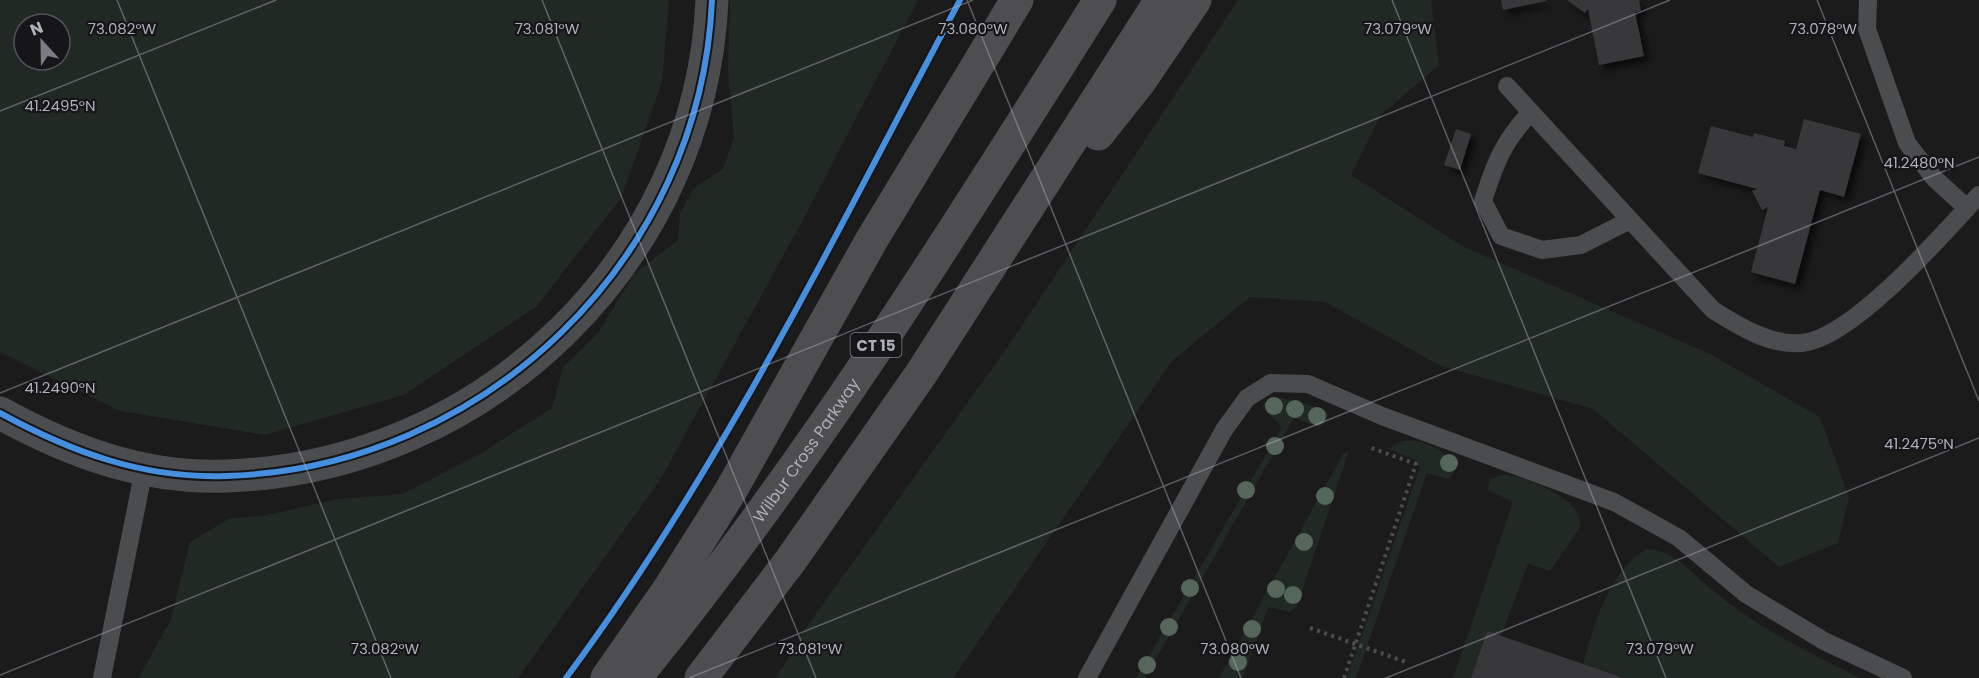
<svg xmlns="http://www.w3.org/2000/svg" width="1979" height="678" viewBox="0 0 1979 678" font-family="Poppins,sans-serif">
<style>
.green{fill:#212924;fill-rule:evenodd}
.building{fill:#38383a;filter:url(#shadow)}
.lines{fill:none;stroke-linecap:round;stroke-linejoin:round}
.path{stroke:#4c4c50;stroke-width:4;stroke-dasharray:3 4.5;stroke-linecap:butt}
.lane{stroke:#4b4c4e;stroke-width:18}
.street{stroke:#4b4c4e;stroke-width:33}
.highway{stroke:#4e4e51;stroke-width:33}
.cycleway-casing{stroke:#161518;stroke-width:10}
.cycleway{stroke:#468fdf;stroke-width:6}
.tree{fill:#55675a}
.ticks{fill:none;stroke:#adafbc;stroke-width:1.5;stroke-opacity:0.45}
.labels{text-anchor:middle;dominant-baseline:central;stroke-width:4.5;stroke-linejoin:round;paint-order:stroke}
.shield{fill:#161518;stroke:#80818b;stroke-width:1.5}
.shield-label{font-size:15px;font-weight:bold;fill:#adafbc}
.street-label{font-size:16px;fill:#adafbc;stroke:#161518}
.ticks-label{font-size:15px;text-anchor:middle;fill:#adafbc;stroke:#161518;stroke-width:4.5;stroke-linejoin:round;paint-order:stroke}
</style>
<defs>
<filter id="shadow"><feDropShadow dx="5.5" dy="5.5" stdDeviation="3" flood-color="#0009"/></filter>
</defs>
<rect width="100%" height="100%" fill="#1b1b1c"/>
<!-- green -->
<path class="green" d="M 0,0 L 669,0 L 662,82 L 621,198 L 536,307 L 404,395 L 265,435 L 120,411 L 0,352 ZM 24,24 L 60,24 L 60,60 L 24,60 Z
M 730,0 L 918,0 L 799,227 L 660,480 L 518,678 L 139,678 L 171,619 L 190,542 L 230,518 L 262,516 L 338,499 L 402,494 L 480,454 L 552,408 L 563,367 L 598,333 L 634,274 L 678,240 L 680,214 L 694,188 L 723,169 L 734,138 L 728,70 Z
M 1238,0 L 1431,0 L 1439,65 L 1381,115 L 1351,175 L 1464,247 L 1710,354 L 1820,417 L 1849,497 L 1838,543 L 1779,567 L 1593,409 L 1441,366 L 1325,302 L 1250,297 L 1172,361 L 953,678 L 776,678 L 805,629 L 1009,345 Z
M 1278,397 L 1324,409 L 1328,415 L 1325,423 L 1318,427 L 1294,418 L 1145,678 L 1136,678 L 1282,427 L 1263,408 L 1264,403 Z
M 1402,441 C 1421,438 1453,451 1454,472 L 1449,479 L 1427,473 L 1356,678 L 1347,678 L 1420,467 L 1415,460 L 1388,449 Z
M 1349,451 L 1297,606 L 1290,612 L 1268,607 L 1243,678 L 1219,678 L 1343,454 Z
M 1500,475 C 1518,473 1563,493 1574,508 C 1578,513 1579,519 1581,526 L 1550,571 L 1528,564 L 1501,636 L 1487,631 L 1471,678 L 1453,678 L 1513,502 L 1488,490 L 1490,480 Z
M 1647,549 C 1671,550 1685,566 1702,581 C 1753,626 1800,648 1860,678 L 1625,678 L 1583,664 C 1595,623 1608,571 1647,549 Z"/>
<!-- building -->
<path class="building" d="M 1501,0 L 1546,0 L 1546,1 L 1503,10 Z
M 1567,0 L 1639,0 L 1641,11 L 1635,12 L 1644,56 L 1599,65 L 1588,9 L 1585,13 Z
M 1804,119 L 1861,134 L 1844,197 L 1820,190 L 1795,284 L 1751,272 L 1768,207 L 1762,210 L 1752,191 L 1757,189 L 1698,173 L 1711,126 L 1753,137 L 1754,133 L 1785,141 L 1784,146 L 1796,149 Z
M 1456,129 L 1471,134 L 1460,170 L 1444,165 Z
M 1487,631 L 1624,678 L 1471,678 Z"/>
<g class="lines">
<!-- path -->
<path class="path" d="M 1310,628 L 1409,663
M 1344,678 L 1416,464 L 1371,448"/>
<!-- lane -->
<path class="lane" d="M 1868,0 L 1867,29 L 1907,143 L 1934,178 L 1967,208
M 1507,86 L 1713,310 C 1739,326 1770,346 1802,343 C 1852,339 1944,233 1979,195
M 1531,112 C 1503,142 1495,163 1483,201 L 1501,236 L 1542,250 L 1581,245 L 1630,220
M 102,678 L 144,469
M 1087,678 L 1224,430 L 1247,398 L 1271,383 L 1308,384 L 1382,416 L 1614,502 L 1679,538 L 1746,594 L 1824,641 L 1903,678"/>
<!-- street -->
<path class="street" d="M 0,413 C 71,452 144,479 226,476 C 484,468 701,259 712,0"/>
<!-- highway -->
<g class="highway">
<path d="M 1098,134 L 1140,81 L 1195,0"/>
<path d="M 607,678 L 669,589 L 730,492 L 871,241 L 1017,0"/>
<path id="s1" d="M 635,678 C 808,466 954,232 1100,0"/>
<path d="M 701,678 L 791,560 L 921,374 L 1161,0"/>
</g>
<defs>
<path id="cycleway" d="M 0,413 C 71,452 144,479 226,476 C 484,468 701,259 712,0
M 566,678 C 723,467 837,231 960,0"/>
</defs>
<!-- cycleway casing -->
<use href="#cycleway" class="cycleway-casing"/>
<!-- cycleway -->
<use href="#cycleway" class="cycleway"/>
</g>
<!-- trees -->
<g class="tree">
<circle cx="1274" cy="406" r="9"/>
<circle cx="1295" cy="409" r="9"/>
<circle cx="1317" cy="416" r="9"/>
<circle cx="1275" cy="446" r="9"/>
<circle cx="1449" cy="463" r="9"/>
<circle cx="1246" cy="490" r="9"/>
<circle cx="1325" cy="496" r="9"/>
<circle cx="1304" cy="542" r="9"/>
<circle cx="1190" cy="588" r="9"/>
<circle cx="1276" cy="589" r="9"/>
<circle cx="1293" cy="595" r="9"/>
<circle cx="1169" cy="627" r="9"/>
<circle cx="1252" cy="629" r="9"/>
<circle cx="1238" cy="662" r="9"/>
<circle cx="1147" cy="665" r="9"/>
</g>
<!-- ticks -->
<path class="ticks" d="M 117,0 L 391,678M 542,0 L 816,678M 967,0 L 1241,678M 1392,0 L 1666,678M 1817,0 L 1979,401M 0,111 L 276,0M 0,393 L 973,0M 0,675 L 1670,0M 689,678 L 1979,157M 1386,678 L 1979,438"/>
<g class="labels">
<!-- shield labels -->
<rect class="shield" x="850.5" y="333" width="51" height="24" rx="4.5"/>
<g class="shield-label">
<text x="876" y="345">CT 15</text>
</g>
<!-- street labels -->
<g class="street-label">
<text stroke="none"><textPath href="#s1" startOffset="285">Wilbur Cross Parkway</textPath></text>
</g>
</g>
<g class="ticks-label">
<text x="122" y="34">73.082°W</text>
<text x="547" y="34">73.081°W</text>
<text x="973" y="34">73.080°W</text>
<text x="1398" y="34">73.079°W</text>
<text x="1823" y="34">73.078°W</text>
<text x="60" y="111">41.2495°N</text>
<text x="1919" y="168">41.2480°N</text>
<text x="60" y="393">41.2490°N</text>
<text x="1919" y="449">41.2475°N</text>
<text x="385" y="654">73.082°W</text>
<text x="810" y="654">73.081°W</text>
<text x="1235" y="654">73.080°W</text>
<text x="1660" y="654">73.079°W</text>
</g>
<!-- north arrow -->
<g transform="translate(42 42) rotate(338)"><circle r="28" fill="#161518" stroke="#52535a" stroke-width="1.5"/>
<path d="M0-4.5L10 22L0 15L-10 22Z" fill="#7a7b84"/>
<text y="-9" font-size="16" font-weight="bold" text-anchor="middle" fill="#adafbc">N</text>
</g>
</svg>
